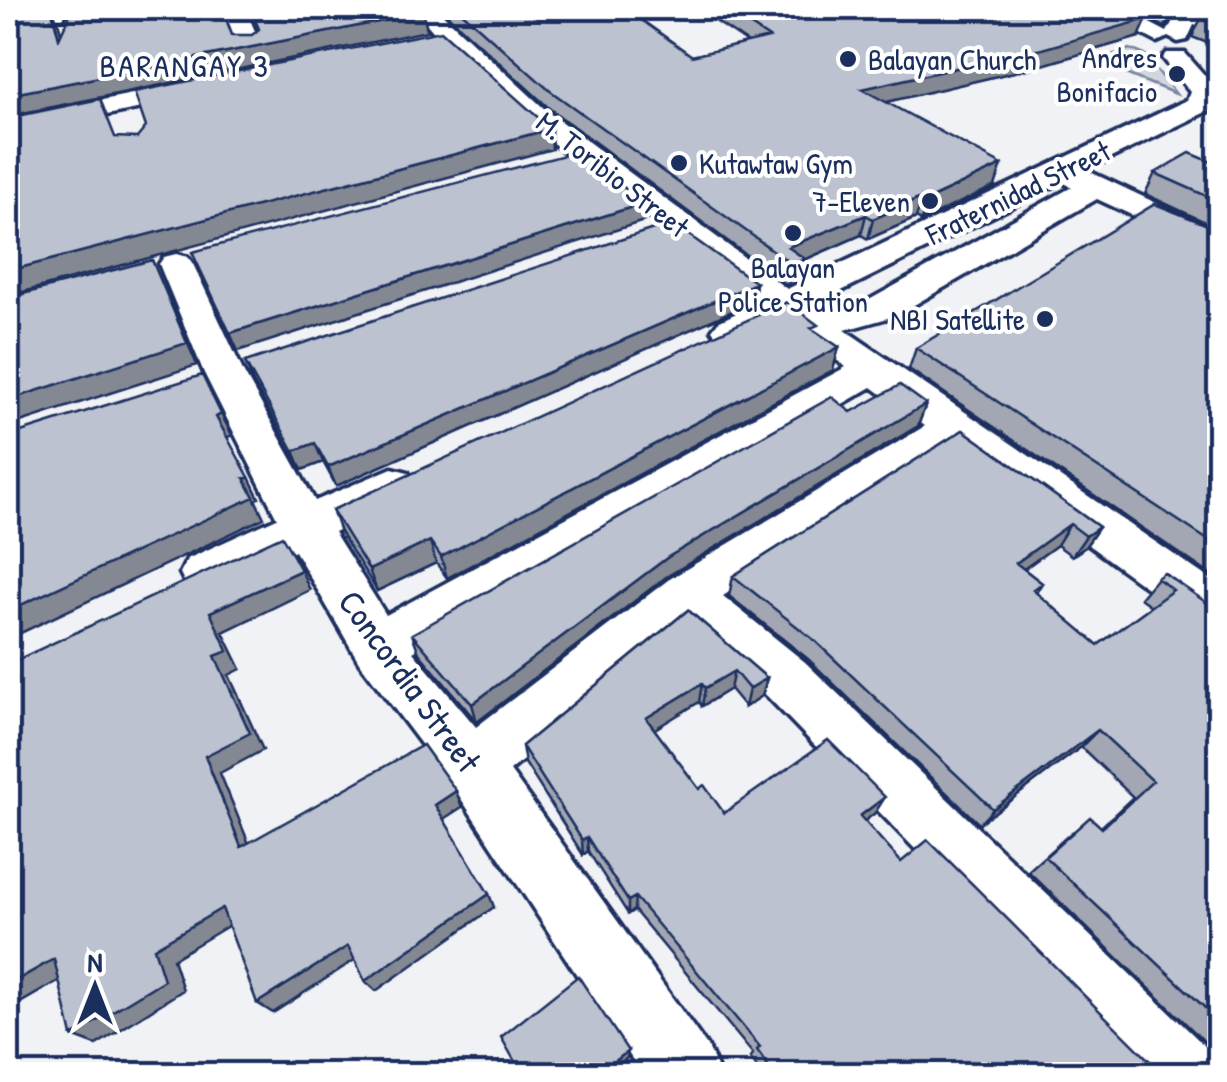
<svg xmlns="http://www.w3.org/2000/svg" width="1227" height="1082" viewBox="0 0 1227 1082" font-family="'Patrick Hand',sans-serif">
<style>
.green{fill:#d2d6df;stroke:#76829e;stroke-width:2.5}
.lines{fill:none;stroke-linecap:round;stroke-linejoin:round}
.minor-casing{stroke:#1b2f5e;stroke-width:7}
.minor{fill:#fff;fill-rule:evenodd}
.wall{fill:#a2a7b3;stroke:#1b2f5e;stroke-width:2.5}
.shaded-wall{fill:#848892;stroke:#1b2f5e;stroke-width:2.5}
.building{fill:#bcc2d0;stroke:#1b2f5e;stroke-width:2.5}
.poi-dot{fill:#1b2f5e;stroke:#fff;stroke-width:4}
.labels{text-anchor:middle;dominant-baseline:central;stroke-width:8;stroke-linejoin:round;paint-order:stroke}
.far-poi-label{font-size:30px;fill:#1b2f5e;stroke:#fff;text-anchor:end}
.far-street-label{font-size:30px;fill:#1b2f5e;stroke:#fff}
.far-neighbourhood-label{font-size:32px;letter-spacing:2.5px;fill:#1b2f5e;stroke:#fff}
.street-label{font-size:35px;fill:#1b2f5e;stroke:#fff}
</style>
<rect width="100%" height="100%" fill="#f1f2f5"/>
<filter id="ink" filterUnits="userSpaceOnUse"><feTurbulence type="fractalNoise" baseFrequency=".01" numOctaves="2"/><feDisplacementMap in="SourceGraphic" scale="20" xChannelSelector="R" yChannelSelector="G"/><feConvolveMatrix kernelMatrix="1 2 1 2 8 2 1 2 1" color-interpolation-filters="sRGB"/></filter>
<g filter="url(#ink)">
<!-- green -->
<path class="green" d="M 1130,49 L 1145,55 L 1176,94 L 1093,61 Z"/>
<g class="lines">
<defs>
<path id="minor" d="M 45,8 L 68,8 L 63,18 L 47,18 Z
M 223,8 L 245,8 L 261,45 L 258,50 L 240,50 Z
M 413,8 L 436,8 L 548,112 L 787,289 L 1187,100 L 1190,92 L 1163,58 L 1167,53 L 1185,53 L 1214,86 L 1217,92 L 1208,111 L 1086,170 L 1220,233 L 1220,256 L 1097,199 L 895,316 L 845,330 L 1220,586 L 1220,634 L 1202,628 L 954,447 L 723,596 L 805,662 L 1208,1049 L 1219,1074 L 1133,1074 L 767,696 L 686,624 L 510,771 L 709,1049 L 720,1074 L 642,1074 L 452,785 L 359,662 L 295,551 C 264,566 222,598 187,587 L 180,573 L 187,559 L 277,518 L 204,373 L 159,264 L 164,257 L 176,254 L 188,257 L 193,264 L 244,373 L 315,501 L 392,468 L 408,472 L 414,484 L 408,496 L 334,532 L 386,615 L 846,367 L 782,320 C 761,330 741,344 718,338 L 712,330 L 718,322 L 759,302 L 528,124 L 451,52 ZM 1062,182 L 1072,187 L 869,300 L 821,313 L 811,306 ZM 872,387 L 925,426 L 668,580 L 476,727 L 413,652 Z
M 1092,8 L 1121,8 L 1167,32 L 1176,15 L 1220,8 L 1220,19 L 1194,25 L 1187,40 L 1178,42 L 1168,37 L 1157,42 Z
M 202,80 L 211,82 L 215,88 L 211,94 L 8,135 L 8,119 Z"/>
</defs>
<!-- minor casing -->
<use href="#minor" class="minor-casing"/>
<!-- minor -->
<use href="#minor" class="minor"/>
</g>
<!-- wall -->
<path class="wall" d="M 440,8 L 635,8 L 635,16 L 692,56 L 748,43 L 696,8 L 1125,8 L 1139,37 L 1035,67 L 885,102 L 995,186 L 921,221 L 916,218 L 868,239 L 861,235 L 804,260 L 800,280 L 788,286 L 550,109 Z
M 1128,8 L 1199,8 L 1175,11 L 1165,27 Z
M 1220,8 L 1220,48 L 1192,37 L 1205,10 Z
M 1220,62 L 1220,77 L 1213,75 Z
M 1220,159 L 1220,229 L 1145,194 L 1155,173 L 1214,163 Z
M 1220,230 L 1220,581 L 909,369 L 916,348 Z
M 756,283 L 753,302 L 336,486 L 323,462 L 302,470 L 253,382 L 245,362 Z
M 816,332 L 839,347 L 833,370 L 447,578 L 436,563 L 377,591 L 340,532 L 332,510 Z
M 926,404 L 918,426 L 666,577 L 477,722 L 419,653 L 412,634 L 851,412 Z
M 963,430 L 1099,527 L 1085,547 L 1072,556 L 1057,545 L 1024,569 L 1042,583 L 1036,593 L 1098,645 L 1151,606 L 1140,598 L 1157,578 L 1219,612 L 1220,1067 L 1211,1048 L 1028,871 L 1072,832 L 1101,827 L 1133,797 L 1081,747 L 979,824 L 808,659 L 729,596 L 733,576 Z
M 688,610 L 767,678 L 762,696 L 745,707 L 730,689 L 702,706 L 699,702 L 654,729 L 699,789 L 724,813 L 875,813 L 864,821 L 901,862 L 1157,1074 L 762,1074 L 750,1058 L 753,1054 L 634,910 L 628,914 L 588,851 L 583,855 L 525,763 L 522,746 Z"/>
<!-- shaded-wall -->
<path class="shaded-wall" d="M 51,8 L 58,22 L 68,56 L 59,38 Z
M 1175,8 L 1199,8 L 1175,11 L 1165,27 Z
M 424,13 L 427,31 L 8,116 L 8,95 Z
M 1147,19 L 1139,37 L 1035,67 L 857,109 L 862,89 Z
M 551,129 L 552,149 L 8,296 L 8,271 Z
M 1002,165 L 995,186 L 921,221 L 927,200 Z
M 923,197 L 916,218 L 868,239 L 873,219 Z
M 645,203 L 644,221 L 238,351 L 230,333 Z
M 866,215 L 861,235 L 804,260 L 800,280 L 788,286 L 792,264 L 788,247 Z
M 152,260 L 197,365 L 8,426 L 8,400 Z
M 756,283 L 753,302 L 336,486 L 328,467 Z
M 839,347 L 833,370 L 447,578 L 441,557 Z
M 926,404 L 918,426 L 666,577 L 477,722 L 472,704 L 668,557 Z
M 221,414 L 232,435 L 226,438 L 216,417 Z
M 315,443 L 323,462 L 302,470 L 294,451 Z
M 249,477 L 259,498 L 255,499 L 264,518 L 8,639 L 8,611 Z
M 1070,524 L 1057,545 L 1004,583 L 1016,563 Z
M 1099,527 L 1085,547 L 1072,556 L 1086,536 Z
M 430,541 L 436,563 L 377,591 L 369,570 Z
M 301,570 L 310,590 L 223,632 L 241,669 L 229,675 L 263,750 L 220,773 L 256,861 L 241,847 L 205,756 L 210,612 Z
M 734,671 L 730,689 L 702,706 L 705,688 Z
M 767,678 L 762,696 L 745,707 L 749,689 Z
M 702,684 L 699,702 L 645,735 L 646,718 Z
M 1098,730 L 1081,747 L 979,824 L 993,809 Z
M 456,791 L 462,807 L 442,820 L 435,805 Z
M 885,797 L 875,813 L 851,832 L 860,816 Z
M 587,837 L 588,851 L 583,855 L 582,840 Z
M 489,894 L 494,907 L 376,991 L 365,981 Z
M 635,897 L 634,910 L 628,914 L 628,901 Z
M 222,908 L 238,920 L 173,959 L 183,990 L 96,1045 L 72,1036 L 154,948 Z
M 348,946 L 359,957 L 273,1013 L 257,1003 Z
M 54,959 L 77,970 L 8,1010 L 8,985 Z
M 628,1051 L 627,1058 L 607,1074 L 599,1074 Z"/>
<!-- building -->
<path class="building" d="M 8,8 L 51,8 L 59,38 L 73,8 L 222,8 L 232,35 L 252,35 L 259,29 L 250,8 L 420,8 L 424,13 L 8,95 L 8,55 L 12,55 L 8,48 Z
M 457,8 L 635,8 L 626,9 L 692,56 L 769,38 L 724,8 L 1125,8 L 1147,19 L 1042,49 L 862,89 L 1002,165 L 927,200 L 923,197 L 873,219 L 866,215 L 788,247 L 805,259 L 792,264 L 549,90 Z
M 1220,8 L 1220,26 L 1201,19 L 1205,10 Z
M 441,31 L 551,129 L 8,271 L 8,118 L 100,99 L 115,137 L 137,138 L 146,127 L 134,92 Z
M 576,152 L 645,203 L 230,333 L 192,252 Z
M 1190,153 L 1214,163 L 1220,159 L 1220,202 L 1155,173 Z
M 1155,204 L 1220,230 L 1220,548 L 916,348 Z
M 672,223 L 756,283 L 328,467 L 315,443 L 294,451 L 245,362 Z
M 152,260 L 187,343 L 8,400 L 8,298 Z
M 787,302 L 818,325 L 811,328 L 839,347 L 441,557 L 430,541 L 369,570 L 332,510 Z
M 202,375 L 221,414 L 216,417 L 249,477 L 244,478 L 254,497 L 8,611 L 8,436 Z
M 900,385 L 926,404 L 668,557 L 472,704 L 412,634 L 832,397 L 851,412 Z
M 963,430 L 1099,527 L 1086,536 L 1070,524 L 1016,563 L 1042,583 L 1033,590 L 1098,645 L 1173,590 L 1157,578 L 1164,573 L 1220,612 L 1220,1022 L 1045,857 L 1090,817 L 1102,828 L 1153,781 L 1098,730 L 993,809 L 814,640 L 733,576 Z
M 282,536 L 301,570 L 210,612 L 228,651 L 215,656 L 250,733 L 205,756 L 241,847 L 423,745 L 456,791 L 435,805 L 489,894 L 365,981 L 348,946 L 257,1003 L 222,908 L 154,948 L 164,980 L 72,1036 L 54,959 L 8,985 L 8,664 Z
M 688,610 L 767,678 L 749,689 L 734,671 L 705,688 L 702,684 L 646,718 L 699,789 L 704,785 L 724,813 L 828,740 L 885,797 L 860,816 L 901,862 L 928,840 L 1160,1071 L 1157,1074 L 774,1074 L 757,1050 L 760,1047 L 635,897 L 628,901 L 587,837 L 582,840 L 522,746 Z
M 578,976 L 628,1051 L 599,1074 L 522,1074 L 501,1037 Z"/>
</g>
<!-- markers -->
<g class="poi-dot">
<circle cx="848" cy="59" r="10"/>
<circle cx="1177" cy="74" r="10"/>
<circle cx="679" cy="163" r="10"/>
<circle cx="930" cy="201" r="10"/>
<circle cx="793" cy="233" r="10"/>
<circle cx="1045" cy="319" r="10"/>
</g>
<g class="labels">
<!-- far-poi labels -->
<g class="far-poi-label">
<text x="1157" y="57">Andres<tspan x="1157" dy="34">Bonifacio</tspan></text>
<text x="868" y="59" text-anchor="start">Balayan Church</text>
<text x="699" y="163" text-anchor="start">Kutawtaw Gym</text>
<text x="910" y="201">7-Eleven</text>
<text x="793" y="267" text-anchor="middle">Balayan<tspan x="793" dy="34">Police Station</tspan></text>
<text x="1025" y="319">NBI Satellite</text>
</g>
<!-- far-street labels -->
<g class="far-street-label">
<text transform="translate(613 174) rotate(38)">M. Toribio Street</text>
<text transform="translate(1018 192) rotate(-26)">Fraternidad Street</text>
</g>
<!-- far-neighbourhood labels -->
<g class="far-neighbourhood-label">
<text x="185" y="65">BARANGAY 3</text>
</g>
<!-- street labels -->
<g class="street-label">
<text transform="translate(410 681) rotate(54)">Concordia Street</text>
</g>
</g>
<!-- margin -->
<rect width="1227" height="1082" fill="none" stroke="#fff" stroke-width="40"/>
<rect x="20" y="20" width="1187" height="1042" fill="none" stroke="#1b2f5e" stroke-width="4" filter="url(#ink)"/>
<!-- north arrow -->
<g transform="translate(95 987)" stroke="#ffffff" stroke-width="8" paint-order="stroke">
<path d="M0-8L18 38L0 25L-18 38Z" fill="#1b2f5e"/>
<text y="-15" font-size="28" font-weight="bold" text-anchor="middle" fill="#1b2f5e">N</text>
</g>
</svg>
